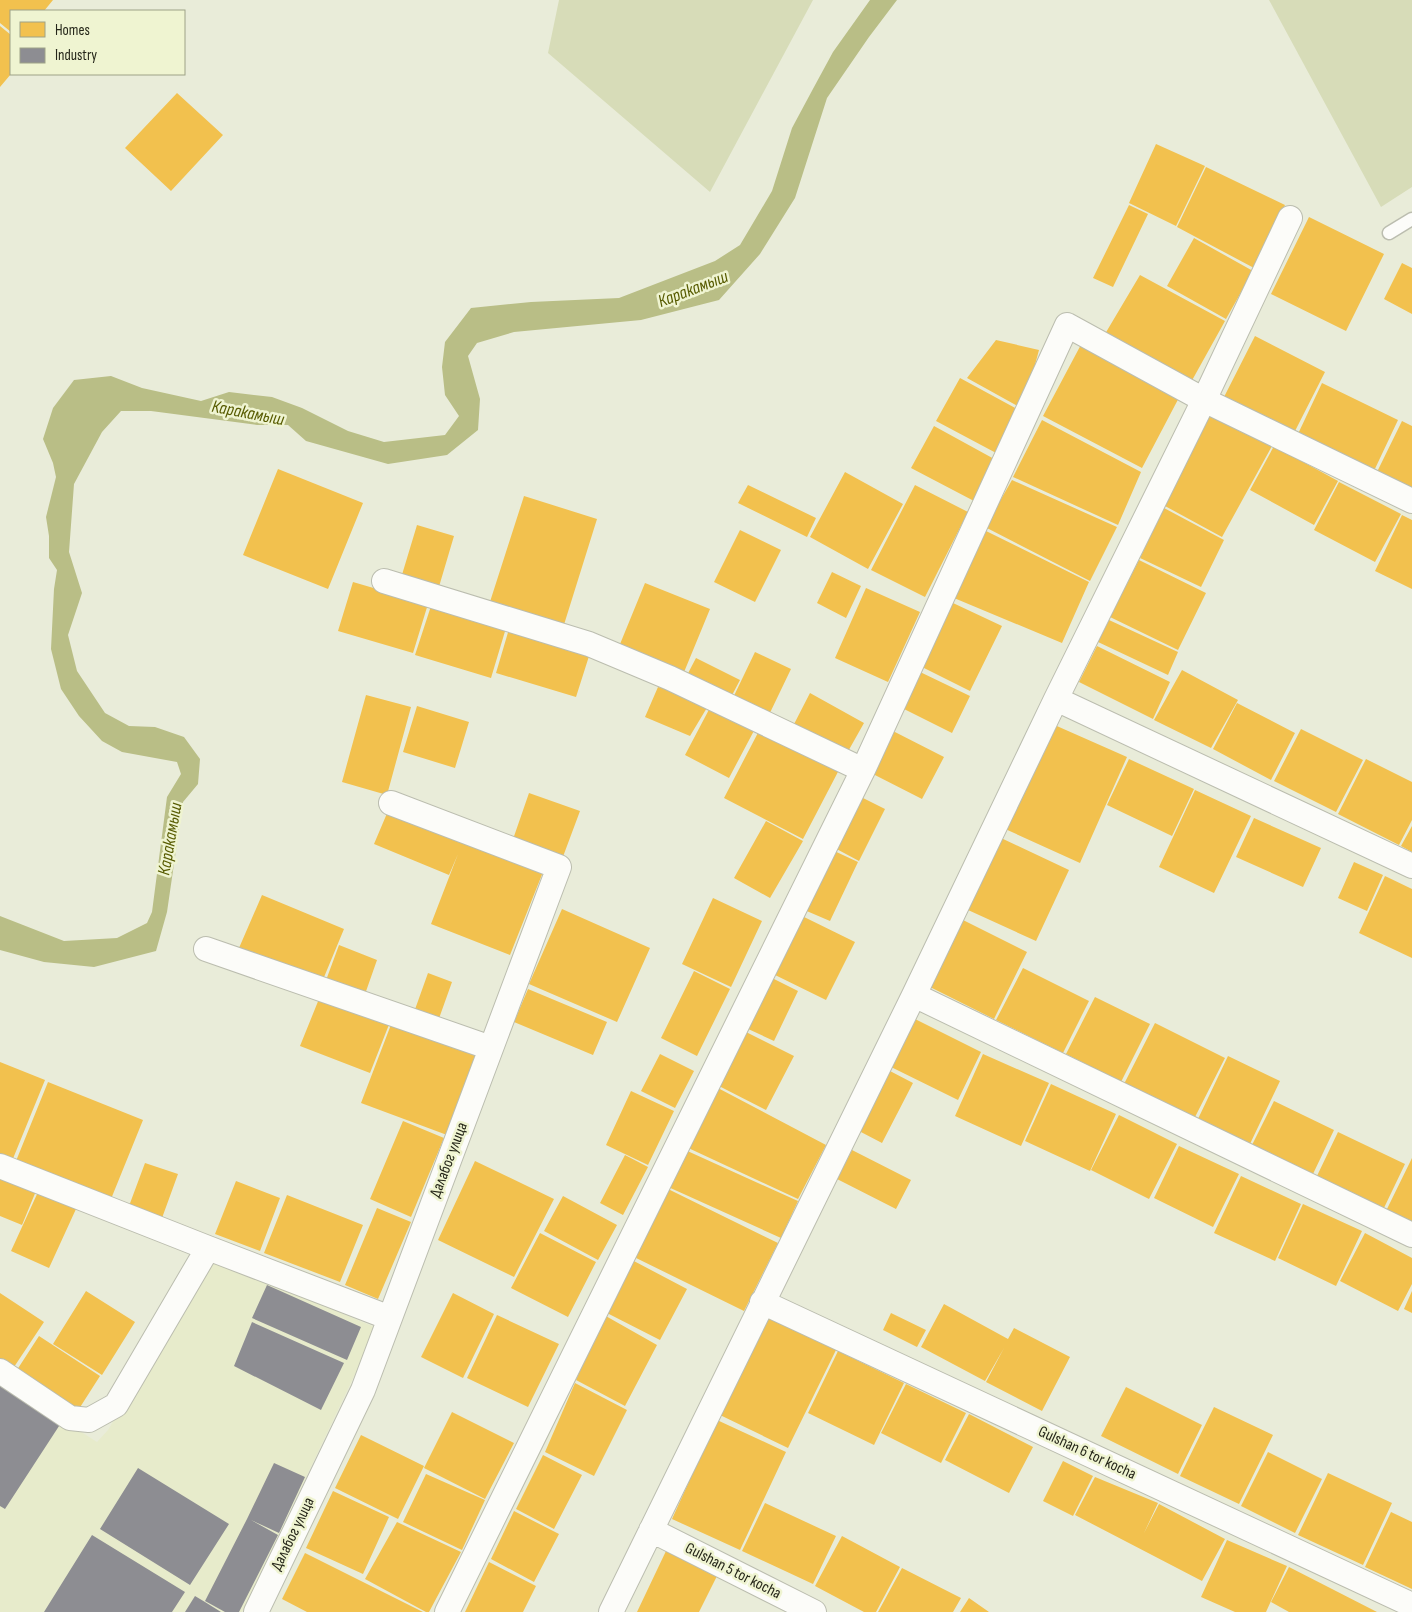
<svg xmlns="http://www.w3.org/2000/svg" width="1412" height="1612" viewBox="0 0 1412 1612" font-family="'Sofia Sans Condensed',sans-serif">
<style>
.built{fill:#e7ebcb}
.green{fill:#d7dcb8}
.water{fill:#b9be86}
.homes{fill:#f2c14e}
.industry{fill:#8d8d92}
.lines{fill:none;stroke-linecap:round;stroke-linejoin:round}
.lane-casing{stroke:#bbbdaf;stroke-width:15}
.street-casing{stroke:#bbbdaf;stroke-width:26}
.lane{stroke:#fcfcf9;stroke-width:12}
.street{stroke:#fcfcf9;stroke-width:24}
.labels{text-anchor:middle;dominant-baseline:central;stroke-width:5;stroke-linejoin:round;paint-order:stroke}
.street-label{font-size:16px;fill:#252619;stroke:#eff4d1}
.water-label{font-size:18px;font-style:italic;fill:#575b00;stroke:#eff4d1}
</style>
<rect width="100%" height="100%" fill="#e9ecd9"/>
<!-- built -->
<path class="built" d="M 210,1259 L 377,1328 L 242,1612 L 0,1612 L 0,1380 L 97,1442 L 108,1430 Z"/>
<!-- green -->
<path class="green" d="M 559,0 L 813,0 L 710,192 L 548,53 Z
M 1269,0 L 1412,0 L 1412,187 L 1381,207 Z"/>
<!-- water -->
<path class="water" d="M 870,0 L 897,0 L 869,37 L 827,98 L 795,198 L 760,254 L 719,300 L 641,320 L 514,332 L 477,343 L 468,356 L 480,399 L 478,430 L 447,455 L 388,464 L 306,441 L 288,425 L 257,425 L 151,411 L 121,411 L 102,432 L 74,484 L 69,552 L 82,593 L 68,635 L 77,671 L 105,713 L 129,726 L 155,727 L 184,737 L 200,759 L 198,784 L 183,802 L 167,912 L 156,951 L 94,967 L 44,962 L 0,950 L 0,916 L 64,941 L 117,938 L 147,923 L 152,912 L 167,797 L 181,774 L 177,762 L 122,752 L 102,741 L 79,716 L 61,689 L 51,649 L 54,589 L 57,570 L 49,558 L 49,536 L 46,517 L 56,477 L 53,463 L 43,439 L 53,408 L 74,380 L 111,376 L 142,388 L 201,401 L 229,392 L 272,397 L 302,408 L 348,431 L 384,442 L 445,435 L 459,416 L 445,395 L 442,367 L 445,342 L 471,308 L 531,302 L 619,298 L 715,261 L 740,245 L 772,191 L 792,128 L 814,87 L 833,52 Z"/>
<!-- homes -->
<path class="homes" d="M 0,0 L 53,0 L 44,11 L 11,11 L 11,32 L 0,23 Z
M 0,26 L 11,35 L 11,74 L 0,87 Z
M 177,93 L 223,135 L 171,191 L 125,148 Z
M 1156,144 L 1205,166 L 1176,226 L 1129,203 Z
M 1206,167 L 1285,205 L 1254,268 L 1177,227 Z
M 1129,205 L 1148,214 L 1113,287 L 1093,278 Z
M 1309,217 L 1384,254 L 1346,331 L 1271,294 Z
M 1194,238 L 1253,271 L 1226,319 L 1167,286 Z
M 1402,263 L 1412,268 L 1412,314 L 1384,299 Z
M 1140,275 L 1225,321 L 1190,384 L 1105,334 Z
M 1255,336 L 1325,372 L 1294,433 L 1224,397 Z
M 1084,339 L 1183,390 L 1142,468 L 1043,416 Z
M 996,340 L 1039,350 L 1023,409 L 967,378 Z
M 960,378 L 1021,411 L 998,454 L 936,421 Z
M 1322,383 L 1398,420 L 1373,473 L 1297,436 Z
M 1211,413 L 1272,446 L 1222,537 L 1165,506 Z
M 1042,420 L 1141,472 L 1118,525 L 1013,477 Z
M 1402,421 L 1412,426 L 1412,491 L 1376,474 Z
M 934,426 L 996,460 L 974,501 L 911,468 Z
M 1274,446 L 1338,481 L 1314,525 L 1250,490 Z
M 278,469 L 363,503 L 328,589 L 243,555 Z
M 845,472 L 903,504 L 868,569 L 810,537 Z
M 1012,480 L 1117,527 L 1090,581 L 985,527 Z
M 1339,482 L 1401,514 L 1375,562 L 1314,530 Z
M 748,485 L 816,518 L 807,537 L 738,503 Z
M 915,485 L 968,512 L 925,597 L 871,570 Z
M 524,496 L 597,519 L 562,631 L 488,608 Z
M 1164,508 L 1224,540 L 1201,587 L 1140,558 Z
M 1402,515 L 1412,520 L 1412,589 L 1375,571 Z
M 417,525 L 454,536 L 438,590 L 401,578 Z
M 740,530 L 781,550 L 755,602 L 714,582 Z
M 984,530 L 1089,582 L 1062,643 L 954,598 Z
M 1139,560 L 1206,593 L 1178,650 L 1110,617 Z
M 832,572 L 861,586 L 846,618 L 817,603 Z
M 353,582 L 428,604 L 413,653 L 338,631 Z
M 645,583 L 710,609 L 682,677 L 618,649 Z
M 866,588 L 920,612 L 888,682 L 835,658 Z
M 953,603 L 1002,626 L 970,691 L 922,667 Z
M 431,606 L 506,628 L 491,678 L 415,655 Z
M 1109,620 L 1178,652 L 1168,675 L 1098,642 Z
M 509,629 L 590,653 L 576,697 L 496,673 Z
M 1097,646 L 1170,682 L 1153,719 L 1079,682 Z
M 755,652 L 791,669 L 767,719 L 731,702 Z
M 696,658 L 740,680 L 729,701 L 685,679 Z
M 1182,670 L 1238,700 L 1211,748 L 1154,720 Z
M 918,671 L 970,696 L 952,733 L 900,707 Z
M 658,687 L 711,701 L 690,736 L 645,717 Z
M 810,693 L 864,723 L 846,755 L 792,728 Z
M 366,695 L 411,707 L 387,795 L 342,782 Z
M 713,702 L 757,725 L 729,778 L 685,755 Z
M 1237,703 L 1295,733 L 1271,780 L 1213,749 Z
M 417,706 L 469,722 L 455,768 L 403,752 Z
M 1050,723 L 1127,757 L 1080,863 L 1003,828 Z
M 761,727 L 840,768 L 803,839 L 724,798 Z
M 1301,729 L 1363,760 L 1336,812 L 1274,781 Z
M 891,730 L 944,757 L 922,799 L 869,772 Z
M 1129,759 L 1194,789 L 1172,836 L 1107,805 Z
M 1366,759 L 1412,782 L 1412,820 L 1399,845 L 1338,814 Z
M 1195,790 L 1251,816 L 1214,893 L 1159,867 Z
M 529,793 L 580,811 L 561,862 L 511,845 Z
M 857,795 L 885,809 L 859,861 L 831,846 Z
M 388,811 L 543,872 L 510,955 L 431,924 L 458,854 L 449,875 L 374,844 Z
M 1254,818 L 1321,848 L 1303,887 L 1236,857 Z
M 766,821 L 803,841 L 770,898 L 734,878 Z
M 1412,826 L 1412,852 L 1401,846 Z
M 1001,838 L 1069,870 L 1036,941 L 968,910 Z
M 830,849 L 858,862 L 830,921 L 802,909 Z
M 1354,862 L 1383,875 L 1367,911 L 1338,898 Z
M 1385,876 L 1412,889 L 1412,958 L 1359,933 Z
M 262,895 L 344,929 L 322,982 L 239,948 Z
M 713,898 L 762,921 L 731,987 L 682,964 Z
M 562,909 L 650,948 L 617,1022 L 529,984 Z
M 800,915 L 855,942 L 826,1000 L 771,973 Z
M 963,920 L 1027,952 L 994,1019 L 930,987 Z
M 339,945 L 377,960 L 364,997 L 325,983 Z
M 1023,968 L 1089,1001 L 1063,1053 L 996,1020 Z
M 694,971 L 730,989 L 697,1056 L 661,1038 Z
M 428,973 L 452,982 L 437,1024 L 413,1015 Z
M 770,977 L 798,991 L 774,1041 L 746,1028 Z
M 528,989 L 607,1022 L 593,1055 L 514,1022 Z
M 321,994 L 390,1022 L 370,1073 L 300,1046 Z
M 1095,997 L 1150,1024 L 1121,1082 L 1066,1054 Z
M 915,1019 L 981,1052 L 958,1100 L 891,1067 Z
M 392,1022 L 477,1054 L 447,1135 L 361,1103 Z
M 1155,1023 L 1225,1058 L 1194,1119 L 1124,1084 Z
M 744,1031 L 794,1056 L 766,1110 L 717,1085 Z
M 660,1054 L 694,1071 L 675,1108 L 641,1091 Z
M 983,1054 L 1049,1083 L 1021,1146 L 955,1116 Z
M 1228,1056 L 1280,1081 L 1249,1146 L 1197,1121 Z
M 0,1062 L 45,1080 L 12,1161 L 0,1156 Z
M 890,1071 L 913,1083 L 882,1143 L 859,1131 Z
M 48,1082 L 143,1120 L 111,1199 L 16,1161 Z
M 1051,1084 L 1116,1114 L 1090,1171 L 1025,1141 Z
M 716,1087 L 826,1145 L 798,1199 L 684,1146 Z
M 631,1091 L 674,1111 L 648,1165 L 606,1145 Z
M 1274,1101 L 1334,1130 L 1312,1176 L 1251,1147 Z
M 1119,1115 L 1177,1144 L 1149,1199 L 1091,1170 Z
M 403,1121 L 444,1138 L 411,1217 L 370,1199 Z
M 1338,1132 L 1405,1164 L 1383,1210 L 1316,1178 Z
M 1179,1146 L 1239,1174 L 1213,1227 L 1154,1198 Z
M 683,1149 L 798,1201 L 781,1238 L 666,1186 Z
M 852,1150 L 911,1180 L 896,1209 L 837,1179 Z
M 625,1155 L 648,1167 L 623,1215 L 600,1203 Z
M 1412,1158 L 1412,1224 L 1386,1211 Z
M 475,1161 L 554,1199 L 514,1277 L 438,1240 Z
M 145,1163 L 178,1174 L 162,1218 L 129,1206 Z
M 1241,1176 L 1301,1204 L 1275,1261 L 1214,1233 Z
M 0,1177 L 36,1191 L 22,1225 L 0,1216 Z
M 236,1181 L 280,1198 L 260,1251 L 215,1234 Z
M 666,1188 L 778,1243 L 744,1311 L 632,1256 Z
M 38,1192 L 76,1209 L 49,1268 L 11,1251 Z
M 287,1195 L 363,1225 L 340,1282 L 264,1253 Z
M 563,1196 L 617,1225 L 598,1260 L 544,1231 Z
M 1303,1204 L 1362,1231 L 1336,1286 L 1278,1258 Z
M 377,1208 L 411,1222 L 378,1299 L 345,1285 Z
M 540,1233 L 596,1262 L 568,1317 L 511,1288 Z
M 1365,1233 L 1412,1258 L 1412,1284 L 1398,1311 L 1340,1281 Z
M 632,1260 L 687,1289 L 660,1340 L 605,1312 Z
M 86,1291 L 135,1322 L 102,1375 L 53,1344 Z
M 1412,1291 L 1412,1313 L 1404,1309 Z
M 0,1293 L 44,1322 L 12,1370 L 0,1362 Z
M 453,1293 L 494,1314 L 463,1378 L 421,1357 Z
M 944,1304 L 1008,1339 L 1014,1328 L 1070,1357 L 1042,1411 L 986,1382 L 1004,1348 L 985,1381 L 921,1347 Z
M 891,1313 L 926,1330 L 917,1347 L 883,1330 Z
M 497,1315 L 559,1344 L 528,1407 L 467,1378 Z
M 604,1315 L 657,1345 L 625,1406 L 576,1380 Z
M 768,1317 L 836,1350 L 788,1448 L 720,1415 Z
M 39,1336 L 100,1376 L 77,1412 L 15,1373 Z
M 838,1351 L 904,1383 L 874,1445 L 808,1413 Z
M 575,1383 L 627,1410 L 594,1476 L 545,1452 Z
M 906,1384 L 966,1413 L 941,1463 L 881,1433 Z
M 1126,1387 L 1202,1425 L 1178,1474 L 1101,1436 Z
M 1214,1407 L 1273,1435 L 1239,1504 L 1180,1476 Z
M 452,1412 L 514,1443 L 485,1499 L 424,1468 Z
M 969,1414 L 1033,1447 L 1009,1493 L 945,1460 Z
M 717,1420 L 786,1452 L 740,1550 L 672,1519 Z
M 361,1435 L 424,1466 L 398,1519 L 335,1488 Z
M 1268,1452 L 1322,1479 L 1295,1533 L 1241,1506 Z
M 543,1455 L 582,1475 L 554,1529 L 516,1509 Z
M 1063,1461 L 1093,1476 L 1073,1516 L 1043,1501 Z
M 1328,1473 L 1392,1503 L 1363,1565 L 1298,1535 Z
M 426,1474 L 485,1500 L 462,1550 L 403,1522 Z
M 1095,1477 L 1158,1503 L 1144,1533 L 1159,1504 L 1225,1539 L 1202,1581 L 1075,1515 Z
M 333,1491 L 389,1517 L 363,1574 L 306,1548 Z
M 765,1503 L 836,1536 L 813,1584 L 742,1551 Z
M 514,1511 L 559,1534 L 534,1582 L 491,1559 Z
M 1391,1512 L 1412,1522 L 1412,1589 L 1365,1567 Z
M 397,1522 L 461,1552 L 429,1612 L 426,1612 L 365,1579 Z
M 842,1536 L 900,1567 L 876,1612 L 864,1612 L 815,1586 Z
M 1227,1540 L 1287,1566 L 1266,1612 L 1235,1612 L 1201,1597 Z
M 666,1551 L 717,1576 L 699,1612 L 637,1612 Z
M 305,1553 L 423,1612 L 307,1612 L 282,1599 Z
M 489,1562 L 536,1586 L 523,1612 L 465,1612 Z
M 1289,1567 L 1377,1612 L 1289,1612 L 1271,1602 Z
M 902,1568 L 961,1598 L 953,1612 L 878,1612 Z
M 969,1598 L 989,1612 L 960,1612 Z"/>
<!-- industry -->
<path class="industry" d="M 267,1285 L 361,1327 L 347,1360 L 252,1318 Z
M 252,1322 L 344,1363 L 321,1410 L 234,1366 Z
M 0,1383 L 61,1423 L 5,1509 L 0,1506 Z
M 274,1463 L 305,1477 L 279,1533 L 251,1520 L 278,1535 L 239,1612 L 225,1612 L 205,1601 L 247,1519 Z
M 138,1468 L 229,1524 L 190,1585 L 100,1529 Z
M 92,1535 L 185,1592 L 172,1612 L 44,1612 Z
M 195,1596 L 205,1602 L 221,1612 L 185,1612 Z"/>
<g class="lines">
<defs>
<path id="lane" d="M 1389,233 L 1412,219"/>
<path id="street" d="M 384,581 L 589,644 L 670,678 L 863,770
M 1056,699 L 1412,866
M 206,949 L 491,1048
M 914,995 L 1412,1235
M 0,1166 L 208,1248 L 390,1318
M 762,1302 L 1412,1605
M 0,1371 L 70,1418 L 89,1420 L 116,1405 L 208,1248
M 651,1530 L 814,1612
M 256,1612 L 363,1390 L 559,867 L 391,803
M 447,1612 L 863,770 L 1067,325 L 1204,400 L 1412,501
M 611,1612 L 914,995 L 1056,699 L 1204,400 L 1290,218"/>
</defs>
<!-- lane casing -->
<use href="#lane" class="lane-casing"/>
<!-- street casing -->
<use href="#street" class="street-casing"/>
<!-- lane -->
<use href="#lane" class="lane"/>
<!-- street -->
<use href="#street" class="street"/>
</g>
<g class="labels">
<!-- street labels -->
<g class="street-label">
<text transform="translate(449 1160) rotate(-69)">Далабог улица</text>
<text transform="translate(1087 1453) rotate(25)">Gulshan 6 tor kocha</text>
<text transform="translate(293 1534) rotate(-64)">Далабог улица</text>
<text transform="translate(733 1571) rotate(27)">Gulshan 5 tor kocha</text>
</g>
<!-- water labels -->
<g class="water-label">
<text transform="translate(693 289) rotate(-21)">Каракамыш</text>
<text transform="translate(248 413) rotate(11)">Каракамыш</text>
<text transform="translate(170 839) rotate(-80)">Каракамыш</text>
</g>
</g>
<!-- legend -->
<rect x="10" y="10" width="175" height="65" fill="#eff4d1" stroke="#9ea287"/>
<rect x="20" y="22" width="25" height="15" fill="#f2c14e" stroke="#9ea287"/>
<text x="55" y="35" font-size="15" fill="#252619">Homes</text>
<rect x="20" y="48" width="25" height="15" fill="#8d8d92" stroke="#9ea287"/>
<text x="55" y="60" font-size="15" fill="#252619">Industry</text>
</svg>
